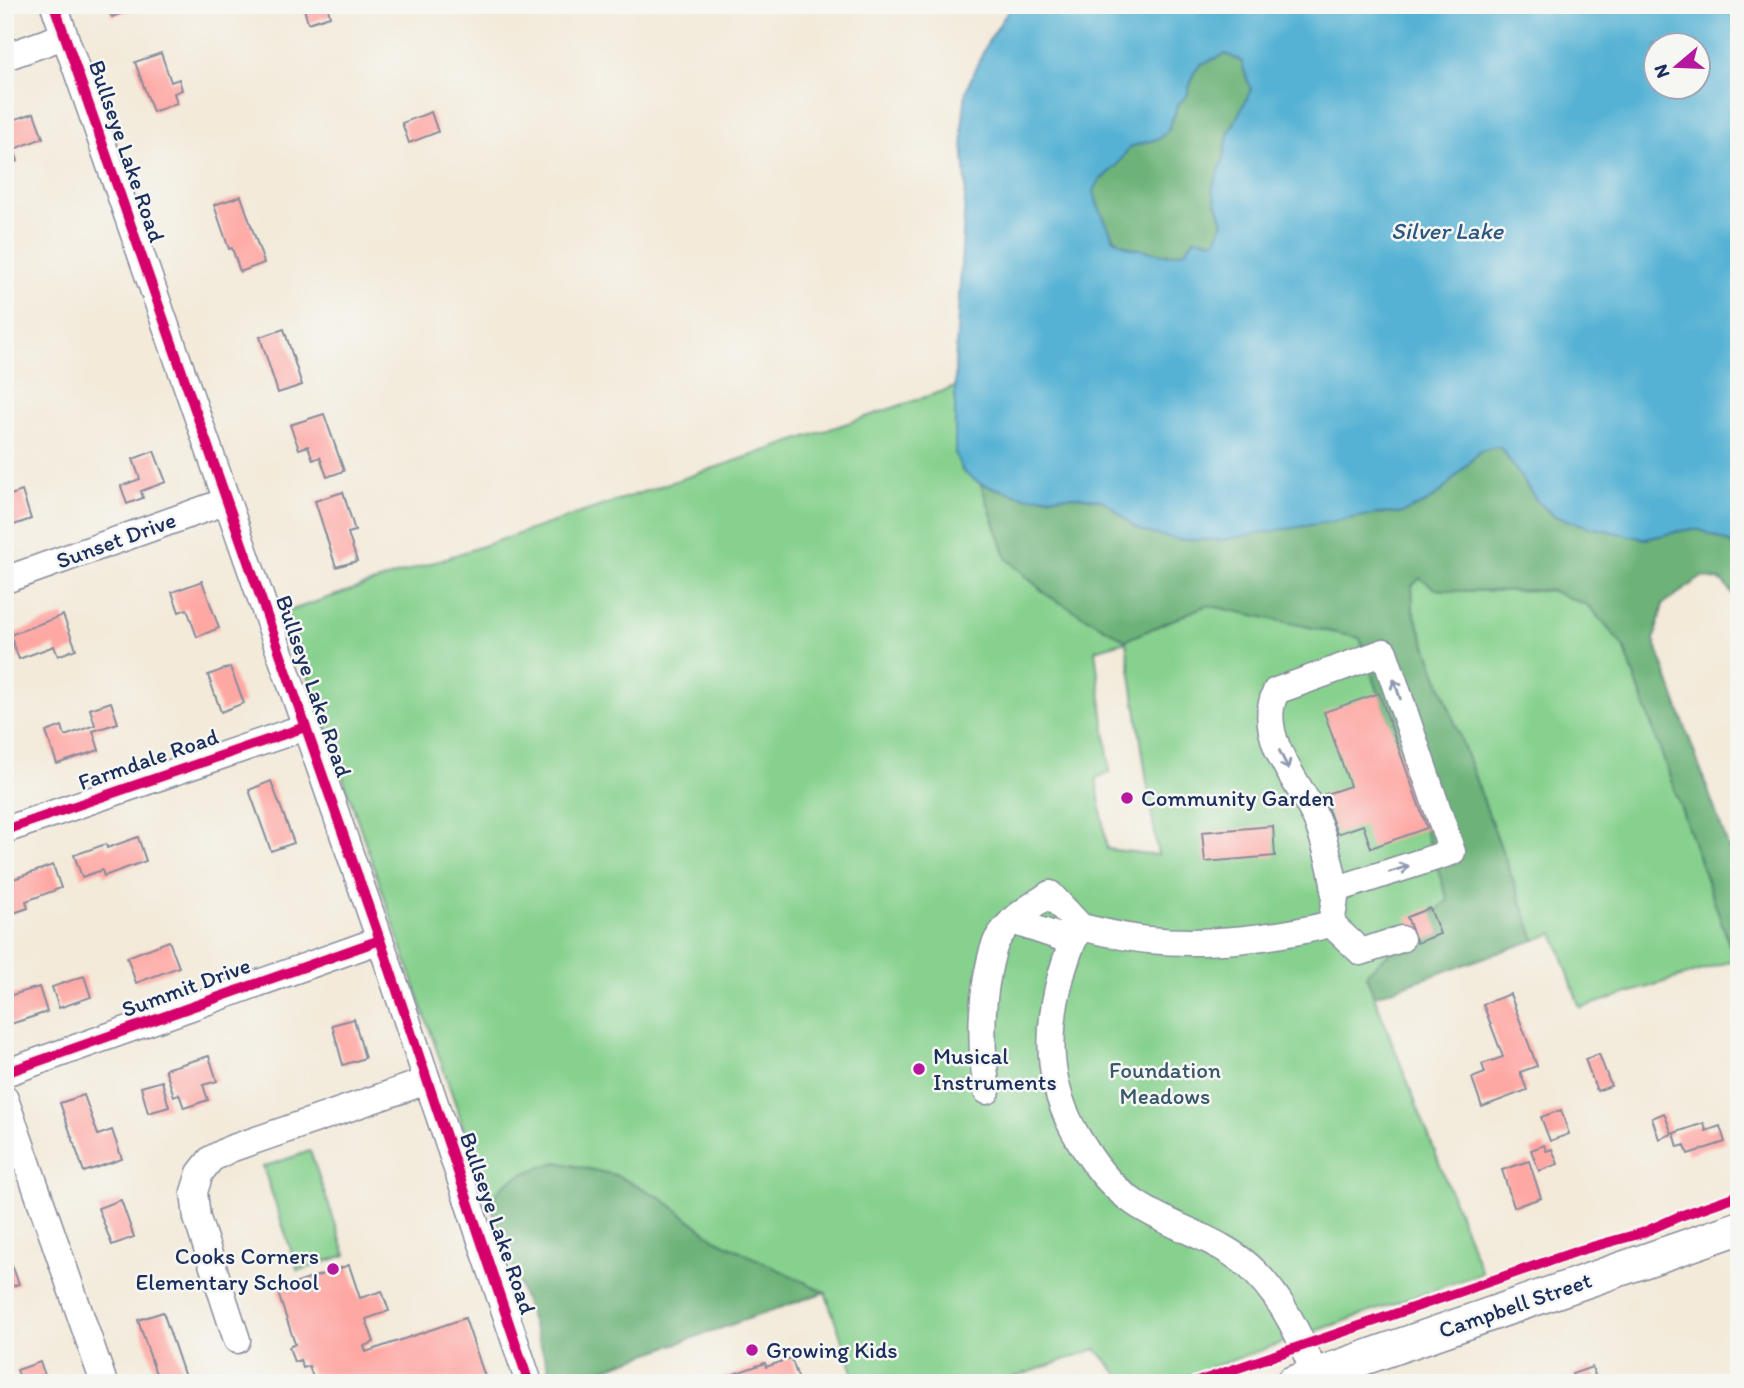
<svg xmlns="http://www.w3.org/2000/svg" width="1744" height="1388" viewBox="0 0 1744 1388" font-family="Itim,sans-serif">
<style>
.green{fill:#87d18e;stroke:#518076;stroke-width:2;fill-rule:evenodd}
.forest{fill:#6db379;stroke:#44716c;stroke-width:2}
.water{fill:#56b2d4;stroke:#387099;stroke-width:2;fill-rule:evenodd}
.building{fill:#fea8a4}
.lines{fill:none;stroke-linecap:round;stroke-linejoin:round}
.minor-casing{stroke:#878c9c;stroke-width:29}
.major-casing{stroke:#878c9c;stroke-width:36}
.minor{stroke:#fff;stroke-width:26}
.major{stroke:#fff;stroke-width:33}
.cycleway-casing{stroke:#f6f6f2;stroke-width:15}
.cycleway{stroke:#d6006c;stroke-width:10}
.oneway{stroke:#8d97ae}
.poi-dot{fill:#b5179e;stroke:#f6f6f2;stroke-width:2.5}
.labels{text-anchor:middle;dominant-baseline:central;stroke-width:5;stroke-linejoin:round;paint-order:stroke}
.street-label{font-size:23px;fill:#1b2f5e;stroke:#f6f6f2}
.poi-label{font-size:23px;fill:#1b2f5e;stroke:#f6f6f2;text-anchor:start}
.park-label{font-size:23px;fill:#36586a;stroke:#f6f6f2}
.water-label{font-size:24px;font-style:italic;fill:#2d5681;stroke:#f6f6f2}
</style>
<rect width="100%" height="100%" fill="#f6f6f2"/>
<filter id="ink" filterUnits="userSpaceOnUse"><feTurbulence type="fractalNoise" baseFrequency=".0143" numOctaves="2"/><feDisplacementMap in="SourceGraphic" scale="14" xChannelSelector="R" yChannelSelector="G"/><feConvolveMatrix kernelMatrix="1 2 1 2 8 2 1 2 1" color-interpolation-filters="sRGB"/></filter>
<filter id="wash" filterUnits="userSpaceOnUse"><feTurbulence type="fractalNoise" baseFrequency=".00686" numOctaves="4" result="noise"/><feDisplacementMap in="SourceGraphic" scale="28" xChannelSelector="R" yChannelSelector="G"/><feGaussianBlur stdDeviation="1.57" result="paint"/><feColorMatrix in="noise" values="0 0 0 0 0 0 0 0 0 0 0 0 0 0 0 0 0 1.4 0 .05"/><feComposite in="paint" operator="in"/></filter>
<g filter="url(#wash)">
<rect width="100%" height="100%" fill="#f3ead9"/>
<!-- green -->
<path class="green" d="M 955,387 L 955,453 L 963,472 L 981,484 L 1007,559 L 1047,595 L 1126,640 L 1207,605 L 1360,638 L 1449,900 L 1366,975 L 1482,1273 L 1167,1383 L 1126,1383 L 1096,1349 L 998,1383 L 857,1383 L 825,1292 L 715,1239 L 660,1197 L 615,1175 L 557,1162 L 493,1198 L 493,1213 L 286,612 ZM 1126,641 L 1158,855 L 1107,849 L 1096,778 L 1110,772 L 1095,650 Z
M 1420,578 L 1436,589 L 1461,591 L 1550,590 L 1589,606 L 1624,647 L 1735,960 L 1580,1008 L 1554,933 L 1535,940 L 1413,610 L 1412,586 Z
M 310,1151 L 346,1255 L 298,1271 L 263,1167 Z"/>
<!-- forest -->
<path class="forest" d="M 1226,54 L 1241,60 L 1251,90 L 1228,135 L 1216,203 L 1223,222 L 1217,239 C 1203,246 1185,253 1170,254 C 1157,255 1121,247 1113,236 C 1104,224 1098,206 1093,191 L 1099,181 L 1116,166 L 1130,147 L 1160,138 L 1168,130 L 1179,103 L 1187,95 L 1194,73 L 1201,64 Z
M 1496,447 L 1501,448 L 1537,501 L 1554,516 L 1590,527 L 1646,539 L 1685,530 L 1701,530 L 1728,542 L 1739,550 L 1739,602 L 1722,581 L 1702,577 L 1663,604 L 1654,640 L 1739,877 L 1739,958 L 1735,960 L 1624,647 L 1589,606 L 1550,590 L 1461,591 L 1436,589 L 1420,578 L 1412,586 L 1413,610 L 1535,940 L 1374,996 L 1366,974 L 1448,900 L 1360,638 L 1207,605 L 1126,640 L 1047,595 L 1007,559 L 981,484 L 1026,497 L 1077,496 L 1101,500 L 1110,505 L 1135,527 L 1382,513 L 1399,514 L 1426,503 L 1440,492 L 1480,451 Z
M 557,1162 L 615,1175 L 660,1197 L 715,1239 L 825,1292 L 563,1383 L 554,1383 L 493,1213 C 493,1208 492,1201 494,1197 C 502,1179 540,1167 557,1162 Z"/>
<!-- water -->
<path class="water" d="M 1012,5 L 1739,5 L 1739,550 L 1728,542 L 1701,530 L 1685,530 L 1646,539 L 1590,527 L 1554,516 L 1537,501 L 1501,448 L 1496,447 L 1480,451 L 1440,493 L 1426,503 L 1399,514 L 1382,513 L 1222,540 L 1179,540 L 1145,532 L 1135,527 L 1110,505 L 1101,500 L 1077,496 L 1026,497 L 981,484 L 963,472 L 955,453 L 955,364 L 966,183 L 962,128 L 966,91 L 970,81 L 988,42 ZM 1656,46 L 1698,46 L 1698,88 L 1656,88 ZM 1226,54 L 1241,61 L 1251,90 L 1228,135 L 1224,158 L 1212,189 L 1223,222 L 1217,239 L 1212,241 L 1195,238 L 1185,251 L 1167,255 L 1129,247 L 1114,239 L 1098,206 L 1094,190 L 1099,181 L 1116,166 L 1130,147 L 1160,138 L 1168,130 L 1179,103 L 1187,96 L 1194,72 L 1201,64 Z"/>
<g id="blocks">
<!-- building -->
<path class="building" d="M 107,5 L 143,5 L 112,17 Z
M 303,5 L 327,5 L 330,16 L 308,23 Z
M 161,53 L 171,82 L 179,79 L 182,90 L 174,93 L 177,103 L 153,112 L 135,62 Z
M 5,99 L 13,120 L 34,113 L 43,138 L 14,149 L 18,161 L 5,165 Z
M 431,112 L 438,132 L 409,143 L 402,123 Z
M 241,196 L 264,263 L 240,272 L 232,248 L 229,249 L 214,205 Z
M 284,329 L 302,385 L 278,393 L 260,337 Z
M 324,414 L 344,471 L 327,477 L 320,457 L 313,460 L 308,446 L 299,449 L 290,425 Z
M 154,451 L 166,482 L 141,491 L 143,498 L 127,504 L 121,486 L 140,479 L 133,459 Z
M 22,491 L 31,519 L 5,528 L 5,497 Z
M 343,492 L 355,531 L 348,533 L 357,561 L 336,567 L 315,501 Z
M 202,581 L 219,628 L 197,637 L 187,609 L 179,612 L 172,592 Z
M 63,615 L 76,649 L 58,656 L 54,646 L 19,659 L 10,635 Z
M 230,667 L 244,703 L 221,712 L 208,675 Z
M 1379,693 L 1427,828 L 1371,848 L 1363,825 L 1337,834 L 1323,795 L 1350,786 L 1324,712 Z
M 111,702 L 118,723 L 93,731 L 99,750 L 57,764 L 46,732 L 62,726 L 65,736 L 95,725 L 90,709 Z
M 271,781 L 294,843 L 271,851 L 249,790 Z
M 1273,826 L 1275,856 L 1205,862 L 1202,832 Z
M 138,837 L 146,861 L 104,876 L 102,870 L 82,877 L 74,855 L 106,844 L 107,848 Z
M 53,865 L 61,888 L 26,901 L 28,908 L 5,916 L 5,882 Z
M 1430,908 L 1440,934 L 1417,943 L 1407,917 Z
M 169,941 L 179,967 L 136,983 L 127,957 Z
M 84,976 L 91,997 L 59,1008 L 52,987 Z
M 39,987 L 47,1012 L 11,1024 L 5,1007 L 5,997 Z
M 1510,994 L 1537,1066 L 1520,1072 L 1527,1090 L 1482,1107 L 1472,1078 L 1485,1073 L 1482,1064 L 1503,1057 L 1483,1004 Z
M 354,1019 L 365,1058 L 343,1065 L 332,1025 Z
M 1599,1054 L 1611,1086 L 1597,1091 L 1585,1059 Z
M 209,1056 L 217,1081 L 203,1085 L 208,1100 L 184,1108 L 179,1094 L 174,1096 L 165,1069 Z
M 162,1081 L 169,1107 L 148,1113 L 141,1087 Z
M 84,1095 L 98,1135 L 112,1130 L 122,1159 L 84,1172 L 60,1103 Z
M 1561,1110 L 1569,1134 L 1550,1141 L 1541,1117 Z
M 1664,1113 L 1672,1134 L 1659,1139 L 1652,1118 Z
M 1704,1123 L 1706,1131 L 1720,1126 L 1725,1142 L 1688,1154 L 1685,1145 L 1678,1147 L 1674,1133 Z
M 1544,1145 L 1546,1151 L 1552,1149 L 1558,1164 L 1539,1171 L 1531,1150 Z
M 1529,1161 L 1541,1198 L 1514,1207 L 1502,1170 Z
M 121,1200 L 134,1237 L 112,1245 L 98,1208 Z
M 12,1265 L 19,1284 L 5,1289 L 5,1268 Z
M 349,1265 L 360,1298 L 382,1291 L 389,1311 L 366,1319 L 374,1342 L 364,1346 L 366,1352 L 465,1318 L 485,1377 L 469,1383 L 315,1383 L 309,1366 L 303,1368 L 300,1360 L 294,1362 L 289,1347 L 295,1344 L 277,1290 Z
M 163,1312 L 187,1383 L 159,1383 L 138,1320 Z
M 791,1358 L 800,1383 L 708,1383 L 765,1363 L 766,1367 Z
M 40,1362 L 48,1383 L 22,1383 L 17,1370 Z
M 1592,1367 L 1598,1383 L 1575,1383 L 1572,1374 Z"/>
</g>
</g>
<g filter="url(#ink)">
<use href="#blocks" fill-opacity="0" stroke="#878c9c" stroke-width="2"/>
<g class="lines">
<defs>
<path id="minor" d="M 54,5 L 380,940 L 529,1383
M 5,57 L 64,36
M 5,580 L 227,501
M 5,830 L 305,727
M 1012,921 L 1072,941
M 1331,924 L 1361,952 L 1401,939
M 5,1073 L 380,940
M 987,1091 C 981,1051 980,1012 988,972 C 990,961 992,950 997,940 C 1009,919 1030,907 1050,894 L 1081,927
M 5,1099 L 104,1383
M 237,1340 L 197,1218 L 194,1192 L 200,1173 L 211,1159 L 230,1149 L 427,1081
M 1317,1383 C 1304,1343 1285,1302 1255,1272 C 1223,1239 1173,1229 1135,1203 C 1114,1189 1098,1170 1085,1149 C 1048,1094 1044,1039 1061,976 C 1066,959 1071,942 1081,927 C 1103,932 1126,938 1149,940 C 1206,946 1276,938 1331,924 C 1332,915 1335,905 1335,896 C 1335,877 1323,834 1315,817 C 1300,783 1265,747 1271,707 C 1272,702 1274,696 1276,691 L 1384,652 L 1452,852 L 1334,890"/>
<path id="major" d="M 1292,1383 L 1739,1228"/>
</defs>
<!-- minor casing -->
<use href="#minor" class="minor-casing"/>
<!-- major casing -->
<use href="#major" class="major-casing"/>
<!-- minor -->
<use href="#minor" class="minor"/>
<!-- major -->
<use href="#major" class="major"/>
<defs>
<path id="cycleway" d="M 54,5 L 380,940 L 529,1383
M 5,830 L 305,727
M 5,1073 L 380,940
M 1194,1383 L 1581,1250 L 1642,1233 L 1680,1216 L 1739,1195"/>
</defs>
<!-- cycleway casing -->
<use href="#cycleway" class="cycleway-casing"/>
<!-- cycleway -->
<use href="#cycleway" class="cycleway"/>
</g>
<!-- one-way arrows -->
<defs><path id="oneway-shaft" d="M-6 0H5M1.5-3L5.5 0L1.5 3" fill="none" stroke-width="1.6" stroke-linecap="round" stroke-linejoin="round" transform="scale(1.75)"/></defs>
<g class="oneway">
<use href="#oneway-shaft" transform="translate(1397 689) rotate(-109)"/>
<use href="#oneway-shaft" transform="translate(1284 760) rotate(64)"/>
<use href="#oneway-shaft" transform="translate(1399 869) rotate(-18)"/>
</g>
</g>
<!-- markers -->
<g class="poi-dot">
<circle cx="1127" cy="798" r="7"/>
<circle cx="919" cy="1069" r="7"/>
<circle cx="333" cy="1269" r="7"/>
<circle cx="752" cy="1350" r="7"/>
</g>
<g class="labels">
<!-- street labels -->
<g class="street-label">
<text transform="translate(127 151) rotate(71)">Bullseye Lake Road</text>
<text transform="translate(116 540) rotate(-20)">Sunset Drive</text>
<text transform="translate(314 686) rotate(71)">Bullseye Lake Road</text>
<text transform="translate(148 759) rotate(-19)">Farmdale Road</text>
<text transform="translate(186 987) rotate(-20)">Summit Drive</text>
<text transform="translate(498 1223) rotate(71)">Bullseye Lake Road</text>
<text transform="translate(1515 1305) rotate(-19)">Campbell Street</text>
</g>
<!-- poi labels -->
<g class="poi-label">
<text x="1141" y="798">Community Garden</text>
<text x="933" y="1056">Musical<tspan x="933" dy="26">Instruments</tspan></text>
<text x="319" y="1256" text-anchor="end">Cooks Corners<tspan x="319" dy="26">Elementary School</tspan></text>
<text x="766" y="1350">Growing Kids</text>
</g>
<!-- park labels -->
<g class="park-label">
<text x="1165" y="1070">Foundation<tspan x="1165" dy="26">Meadows</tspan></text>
</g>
<!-- water labels -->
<g class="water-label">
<text x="1447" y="230">Silver Lake</text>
</g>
</g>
<!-- margin -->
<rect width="1744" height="1388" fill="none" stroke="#f6f6f2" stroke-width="28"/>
<!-- north arrow -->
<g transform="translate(1677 66) rotate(251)"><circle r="33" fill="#f6f6f2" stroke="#9ea6b7" stroke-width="2"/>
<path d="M0-5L12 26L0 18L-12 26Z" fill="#b5179e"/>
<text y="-10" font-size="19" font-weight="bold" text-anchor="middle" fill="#1b2f5e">N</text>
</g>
</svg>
